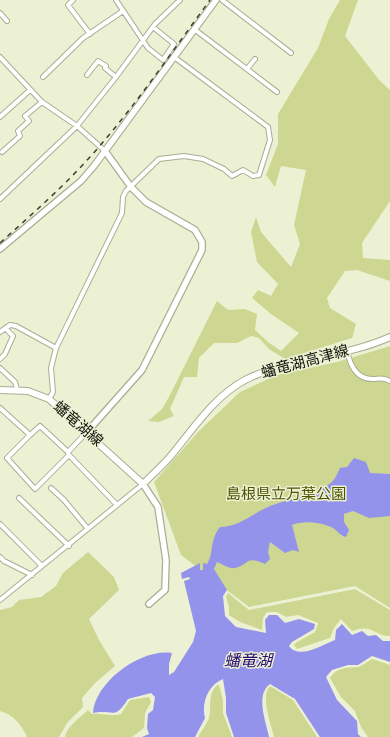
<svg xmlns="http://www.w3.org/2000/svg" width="390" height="737" viewBox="0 0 390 737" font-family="'Alegreya Sans','Noto Sans JP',sans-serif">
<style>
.green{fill:#cdd791}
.water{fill:#9493eb}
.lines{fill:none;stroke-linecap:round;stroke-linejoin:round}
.minor-casing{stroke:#a9ae92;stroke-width:6}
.tertiary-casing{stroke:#a9ae92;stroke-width:8}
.secondary-casing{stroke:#a9ae92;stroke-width:8}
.minor{stroke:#fff;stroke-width:4}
.tertiary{stroke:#fff;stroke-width:5.5}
.secondary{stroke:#fff;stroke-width:6}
.rail{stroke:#3d3f31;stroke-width:1.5;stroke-dasharray:5 5;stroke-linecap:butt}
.labels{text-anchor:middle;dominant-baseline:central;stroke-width:3;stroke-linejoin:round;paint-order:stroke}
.street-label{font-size:15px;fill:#101208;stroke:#ecf1d4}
.park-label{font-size:15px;fill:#4d5404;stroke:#ecf1d4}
.water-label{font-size:16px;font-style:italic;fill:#290c75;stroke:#ecf1d4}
</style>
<rect width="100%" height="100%" fill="#ecf1d4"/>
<!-- green -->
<path class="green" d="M 340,0 L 358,0 L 345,36 L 380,81 L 390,90 L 390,201 L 362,243 L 363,258 L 390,260 L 390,281 L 357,270 L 345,271 L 327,298 L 330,308 L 356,324 L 352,338 L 285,359 L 269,349 L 259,338 L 251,336 L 237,343 L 214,343 L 199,358 L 197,377 L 184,377 L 170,409 L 174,416 L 159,422 L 148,421 L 162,409 L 170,395 L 217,301 L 228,310 L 245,309 L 257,314 L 255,330 L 268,342 L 281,351 L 299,333 L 271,314 L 252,298 L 258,290 L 271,296 L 278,284 L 257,262 L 251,232 L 256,217 L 261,232 L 291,267 L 300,244 L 294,225 L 306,170 L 281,166 L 275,187 L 266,175 L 278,144 L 278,114 L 318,48 L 329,19 Z
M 390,346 L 390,608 L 355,586 L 249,607 L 181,555 L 154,482 L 198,432 L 240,392 L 277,375 L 337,362 Z
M 88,552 L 114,577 L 119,590 L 89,619 L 99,640 L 115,666 L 95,683 L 82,698 L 83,707 L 67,723 L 59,737 L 27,737 C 21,724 14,715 0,711 L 0,610 L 12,607 L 19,600 L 41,597 L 56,586 L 63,573 Z
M 355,589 L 390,610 L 390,636 C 374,636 373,623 352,631 L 341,619 L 334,628 L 330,638 L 297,649 L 294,645 L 297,642 L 315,632 L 318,623 L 298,615 L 286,617 L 277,612 L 267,612 L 263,618 L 262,630 L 240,622 L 229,615 L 229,607 L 226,597 L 228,593 L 249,610 Z
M 372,659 L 390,665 L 390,737 L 368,737 L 361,727 L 355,711 L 341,697 L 330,678 C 337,667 347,668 358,667 C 363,666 368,661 372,659 Z
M 217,685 L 219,685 L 223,700 L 223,713 L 232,737 L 198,737 C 201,731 207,724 209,718 C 212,706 207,695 217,685 Z
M 270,686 L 293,700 L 317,737 L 274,737 C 271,724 260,696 270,686 Z
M 149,697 L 151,702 L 145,713 L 144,728 L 132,737 L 65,737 C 66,727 81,717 88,710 L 92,714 C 102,713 111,717 121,714 L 130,700 Z"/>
<!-- water -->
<path class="water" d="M 354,458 L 366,462 L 370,473 L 390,474 L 390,516 L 369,518 L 353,511 L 344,514 L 344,522 L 349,530 L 346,537 C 339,535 339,532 333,528 C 322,522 304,520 292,525 L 299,552 L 293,550 L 285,553 L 270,542 L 268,552 L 270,559 L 265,564 C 245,555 250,564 235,568 C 229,569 222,564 217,562 L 214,569 L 227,590 L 223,596 L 225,616 L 236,627 L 266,633 L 265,620 L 269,615 L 277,615 L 285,623 L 299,619 L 315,624 L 314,629 L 292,642 L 289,646 C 299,660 322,645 335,640 L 336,630 L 342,624 L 352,635 L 362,631 L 368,636 L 376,635 L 383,641 L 390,641 L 390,662 L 372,656 L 358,665 L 348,665 L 332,670 L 326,677 L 337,700 L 357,721 L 358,734 L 361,737 L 320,737 L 295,699 L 270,684 C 255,695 266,722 269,737 L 234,737 L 226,713 L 226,698 L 223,679 C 208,685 201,703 205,718 L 195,737 L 142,737 L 149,734 L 147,728 L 148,714 L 153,710 L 155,697 L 151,693 L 128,699 C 114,721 114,709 93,713 C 95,682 141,648 172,653 L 169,664 L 169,675 L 174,672 L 193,642 L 196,631 L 184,581 L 190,579 L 189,577 L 182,579 L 181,573 L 200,563 L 200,570 L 203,570 L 203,563 L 207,564 C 214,554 209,541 220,527 C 239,527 253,513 270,506 C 289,499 311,496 328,485 C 335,481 337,474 340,468 L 347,467 Z"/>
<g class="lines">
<defs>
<path id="minor" d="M 73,0 L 68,5 L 90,34
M 116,0 L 148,48 L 163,60 L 174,44 L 153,27
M 222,0 L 291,53
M 0,13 L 7,21
M 194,29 L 277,92
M 0,57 L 42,102 L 77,126 L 105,151
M 247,69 L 255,59
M 87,75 L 98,61 L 106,66 L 105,68 L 116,77
M 43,77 L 83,38 L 123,11
M 0,117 L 30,90
M 2,152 L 20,136 L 18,131 L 29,121 L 25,116 L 42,102
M 0,199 L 77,126 L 116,77 L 155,24 L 180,0
M 0,332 L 10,325 L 16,326 L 56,348
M 347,351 C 350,365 356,379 372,379 C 379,379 383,377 390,381
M 0,359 L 5,354 L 13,336 L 5,328
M 0,368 L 15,382 L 17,389
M 49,399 L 53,392 L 51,368 L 56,348 L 122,213 L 123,197 L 126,191 L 159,159 L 184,156 L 203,159 L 224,169 L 232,176 L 243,170 L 253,176 L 259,175 L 270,140 L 268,127 L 174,57
M 0,408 L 30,435 L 40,426 L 68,452 L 87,432
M 30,435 L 7,458 L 35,489 L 69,455
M 68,453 L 69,455 L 117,505
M 51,488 L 64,500 L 88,529
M 19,498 L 69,546
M 0,524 L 42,566
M 0,557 L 4,561 L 32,575
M 0,600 L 143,484"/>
<path id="tertiary" d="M 0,249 L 81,181 L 94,166 L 216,0
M 87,432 L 142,370 L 202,250 L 202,242 L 195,230 L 146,202 L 131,187 L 105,151
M 143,484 L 158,507 L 166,560 L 165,590 L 149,604"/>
<path id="secondary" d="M 0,390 L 28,391 L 49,399 L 143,484 C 152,475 161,467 169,458 C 192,431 213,397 245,380 C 290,357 344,358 390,337"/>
</defs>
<!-- minor casing -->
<use href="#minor" class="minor-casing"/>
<!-- tertiary casing -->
<use href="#tertiary" class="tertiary-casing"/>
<!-- secondary casing -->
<use href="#secondary" class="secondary-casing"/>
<!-- minor -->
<use href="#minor" class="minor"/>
<!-- tertiary -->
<use href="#tertiary" class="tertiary"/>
<!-- secondary -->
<use href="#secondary" class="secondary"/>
<!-- rail -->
<path class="rail" d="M 0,243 C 31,215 62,188 90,157 C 134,108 171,53 210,0"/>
</g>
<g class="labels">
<!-- street labels -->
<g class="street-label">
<text transform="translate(305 362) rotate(-15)">蟠竜湖高津線</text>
<text transform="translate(78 424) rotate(41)">蟠竜湖線</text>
</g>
<!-- park labels -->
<g class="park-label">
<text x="286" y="494">島根県立万葉公園</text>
</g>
<!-- water labels -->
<g class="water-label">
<text x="248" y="661">蟠竜湖</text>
</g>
</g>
</svg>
